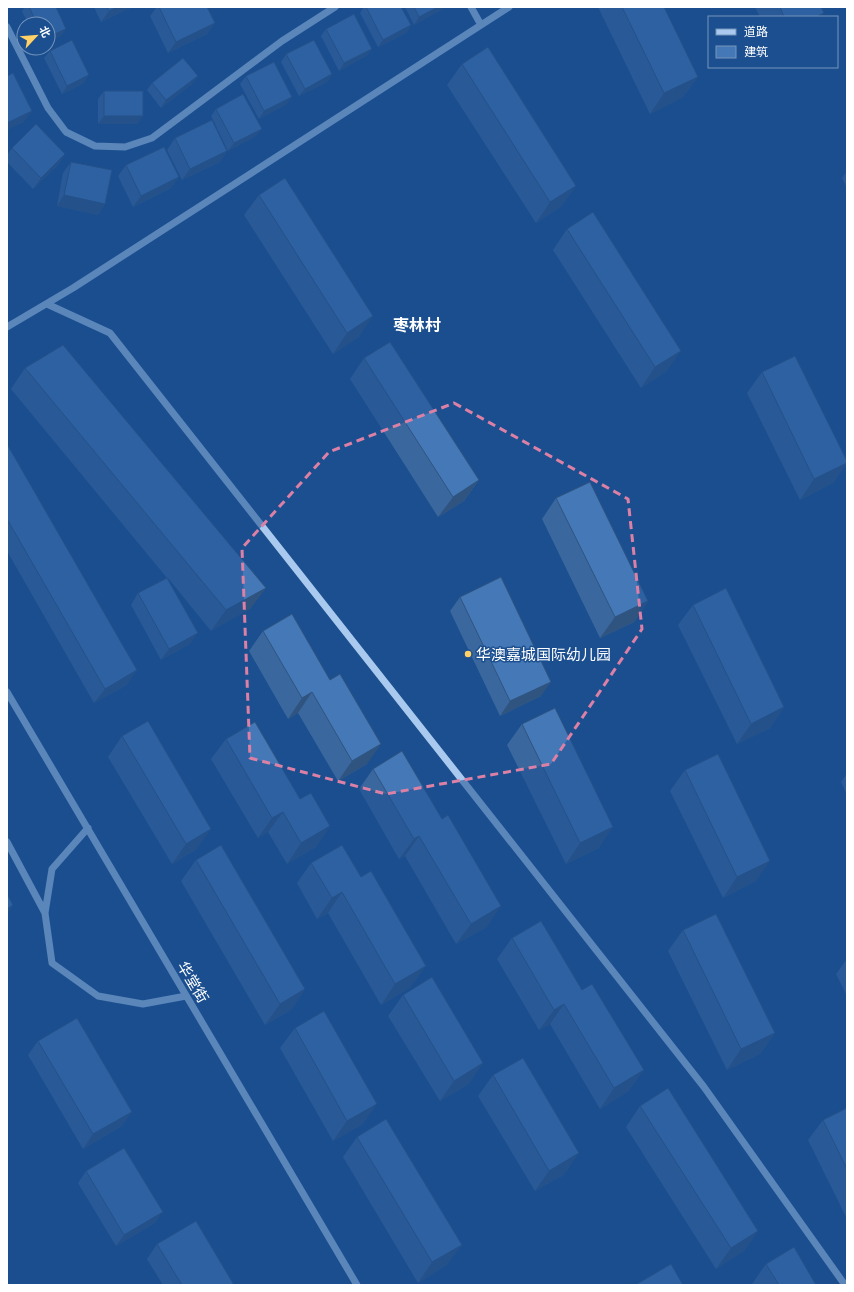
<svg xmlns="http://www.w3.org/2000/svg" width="854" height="1292" viewBox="0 0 854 1292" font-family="'Space Grotesk','Noto Sans SC',sans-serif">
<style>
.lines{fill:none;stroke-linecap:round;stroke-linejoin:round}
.minor{stroke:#a9c9ee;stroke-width:7}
.wall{fill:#3a679d}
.shaded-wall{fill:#305480}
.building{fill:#4478b7;stroke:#305480}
.marked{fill:none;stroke:#dd80a5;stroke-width:3;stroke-dasharray:8 5;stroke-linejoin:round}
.poi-dot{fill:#ffd166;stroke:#1b4f8f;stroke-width:1.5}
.labels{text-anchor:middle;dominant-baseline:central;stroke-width:3;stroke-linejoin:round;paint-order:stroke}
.poi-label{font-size:15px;fill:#fff;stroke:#1b4f8f;text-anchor:start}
.street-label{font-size:15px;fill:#fff;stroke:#1b4f8f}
.neighbourhood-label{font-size:16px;font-weight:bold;fill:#fff;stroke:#1b4f8f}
</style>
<rect width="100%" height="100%" fill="#1b4f8f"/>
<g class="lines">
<!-- minor -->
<path class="minor" d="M 471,7 L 481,25
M 7,27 L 48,108 L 66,132 L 95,146 L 125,147 L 152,138 L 282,41 L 335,7
M 47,304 L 110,333 L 704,1087 L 845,1285
M 7,327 L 73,288 L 509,7
M 7,692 L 357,1285
M 88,828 L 52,869 L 45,913 L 52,963 L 98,996 L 143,1004 L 186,996
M 7,842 L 45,913"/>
</g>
<!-- wall -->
<path class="wall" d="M 25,7 L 56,7 L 61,36 L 48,24 L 28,24 L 22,11 Z
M 94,7 L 132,7 L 101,22 Z
M 157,7 L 207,7 L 215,23 L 207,34 L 168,53 L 150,16 Z
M 364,7 L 401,7 L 411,25 L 406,33 L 378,47 L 360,13 Z
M 405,7 L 443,7 L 441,10 L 414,25 Z
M 598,7 L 664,7 L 698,77 L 683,97 L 650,114 Z
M 755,7 L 821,7 L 821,17 L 760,17 Z
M 326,29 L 372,49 L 366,56 L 339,71 L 321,36 Z
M 50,51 L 84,83 L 62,94 L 44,58 Z
M 286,54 L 332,74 L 327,82 L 299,96 L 281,62 Z
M 462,64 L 562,206 L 536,223 L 447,85 Z
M 246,76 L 287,104 L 259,119 L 240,84 Z
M 152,83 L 192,84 L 161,108 L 147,90 Z
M 104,91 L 138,124 L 98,124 L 98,99 Z
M 216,109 L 256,136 L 228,151 L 211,116 Z
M 175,138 L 227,151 L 220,162 L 182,180 L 167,150 Z
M 12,148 L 65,154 L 58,165 L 33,189 L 7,162 L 7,155 Z
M 71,162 L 105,204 L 98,215 L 57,206 L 63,173 Z
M 126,165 L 179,177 L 171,188 L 133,207 L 118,176 Z
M 847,171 L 847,188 L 842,178 Z
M 259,195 L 359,337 L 333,354 L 244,215 Z
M 567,229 L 667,371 L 641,388 L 553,250 Z
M 364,358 L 479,480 L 464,501 L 438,517 L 350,379 Z
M 25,368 L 251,608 L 211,631 L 168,578 L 190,644 L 161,660 L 131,605 L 138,593 L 167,578 L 11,389 Z
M 762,372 L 847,461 L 847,463 L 833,483 L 800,500 L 747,393 Z
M 7,444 L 127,685 L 94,703 L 7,551 Z
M 556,498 L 648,601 L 634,622 L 600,638 L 542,519 Z
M 460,597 L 541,696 L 500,716 L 450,611 Z
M 693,605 L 784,707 L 770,728 L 737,744 L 678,625 Z
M 292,614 L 367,764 L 338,781 L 298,713 L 288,719 L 249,651 L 263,631 Z
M 522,724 L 599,848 L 566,864 L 507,745 Z
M 122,736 L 197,849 L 172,864 L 108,757 Z
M 226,739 L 300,799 L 330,826 L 316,847 L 287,864 L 268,832 L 258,838 L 211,759 Z
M 373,769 L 487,927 L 456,944 L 405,856 L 399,859 L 359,789 Z
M 685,770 L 756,881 L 723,898 L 670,791 Z
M 847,773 L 847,795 L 841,782 Z
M 196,860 L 305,989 L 291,1010 L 265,1025 L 181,881 Z
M 311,863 L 361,877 L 411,987 L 381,1005 L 328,913 L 317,919 L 297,883 Z
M 541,921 L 629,1091 L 600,1109 L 550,1024 L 539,1030 L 497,959 L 512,938 Z
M 683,930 L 775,1033 L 760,1054 L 727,1070 L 668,951 Z
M 847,959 L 847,996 L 836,974 Z
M 403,995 L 469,1084 L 440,1101 L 388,1016 Z
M 295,1028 L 363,1124 L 333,1141 L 280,1048 Z
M 38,1041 L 122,1126 L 83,1149 L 28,1055 Z
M 493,1075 L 565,1174 L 535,1191 L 478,1096 Z
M 640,1106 L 758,1231 L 744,1251 L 716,1269 L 626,1127 Z
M 847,1108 L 847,1219 L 808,1140 L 823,1120 Z
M 357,1137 L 447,1265 L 418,1283 L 343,1157 Z
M 86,1171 L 155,1223 L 116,1246 L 78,1183 Z
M 157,1244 L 234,1285 L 163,1285 L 147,1259 Z
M 766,1264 L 816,1285 L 752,1285 L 752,1284 Z"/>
<!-- shaded-wall -->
<path class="shaded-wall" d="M 117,7 L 132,7 L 101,22 L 109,11 Z
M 438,7 L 443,7 L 441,10 L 414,25 L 419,17 Z
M 824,13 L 821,17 L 816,17 Z
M 215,23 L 207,34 L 168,53 L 176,42 Z
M 411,25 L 406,33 L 378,47 L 383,40 Z
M 66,29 L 61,36 L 48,42 L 48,37 Z
M 372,49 L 366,56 L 339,71 L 344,63 Z
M 332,74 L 327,82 L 299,96 L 305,89 Z
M 89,75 L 84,83 L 62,94 L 67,86 Z
M 198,76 L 192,84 L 161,108 L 166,100 Z
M 698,77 L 683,97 L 650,114 L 664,93 Z
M 292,97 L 287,104 L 259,119 L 264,111 Z
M 32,111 L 24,122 L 7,130 L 7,123 Z
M 104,116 L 143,116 L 138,124 L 98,124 Z
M 262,129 L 256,136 L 228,151 L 234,143 Z
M 227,151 L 220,162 L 182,180 L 190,169 Z
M 65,154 L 58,165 L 33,189 L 41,178 Z
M 179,177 L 171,188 L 133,207 L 141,196 Z
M 576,186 L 562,206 L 536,223 L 550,202 Z
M 64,195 L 105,204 L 98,215 L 57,206 Z
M 373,316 L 359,337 L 333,354 L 347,333 Z
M 681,351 L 667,371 L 641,388 L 655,367 Z
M 847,463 L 833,483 L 800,500 L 814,479 Z
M 479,480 L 464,501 L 438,517 L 453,497 Z
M 266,588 L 251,608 L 211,631 L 226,610 Z
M 648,601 L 634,622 L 600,638 L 615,617 Z
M 198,633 L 190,644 L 161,660 L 169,649 Z
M 137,670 L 127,685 L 94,703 L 105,689 Z
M 551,682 L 541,696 L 500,716 L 510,701 Z
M 312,692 L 298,713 L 288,719 L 302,698 Z
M 784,707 L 770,728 L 737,744 L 751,724 Z
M 381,744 L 367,764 L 338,781 L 352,761 Z
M 283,812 L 268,832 L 258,838 L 272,818 Z
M 330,826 L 316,847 L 287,864 L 301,843 Z
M 613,827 L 599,848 L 566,864 L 580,843 Z
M 211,829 L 197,849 L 172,864 L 186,844 Z
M 419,836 L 405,856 L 399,859 L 414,839 Z
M 770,861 L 756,881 L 723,898 L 737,877 Z
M 342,892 L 328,913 L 317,919 L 332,898 Z
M 13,905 L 7,915 L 7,909 Z
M 501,906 L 487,927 L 456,944 L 471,924 Z
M 426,966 L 411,987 L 381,1005 L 395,984 Z
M 305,989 L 291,1010 L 265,1025 L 280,1004 Z
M 564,1004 L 550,1024 L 539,1030 L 554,1010 Z
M 775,1033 L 760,1054 L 727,1070 L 741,1049 Z
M 483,1063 L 469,1084 L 440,1101 L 454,1081 Z
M 644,1070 L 629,1091 L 600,1109 L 614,1088 Z
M 377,1104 L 363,1124 L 333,1141 L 347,1121 Z
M 132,1112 L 122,1126 L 83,1149 L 93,1134 Z
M 579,1153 L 565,1174 L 535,1191 L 549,1171 Z
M 163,1212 L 155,1223 L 116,1246 L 124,1235 Z
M 758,1231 L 744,1251 L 716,1269 L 731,1248 Z
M 462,1245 L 447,1265 L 418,1283 L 432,1262 Z"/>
<!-- building -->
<path class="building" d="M 29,7 L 56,7 L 66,29 L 48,37 L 48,24 L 37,24 Z
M 107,7 L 117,7 L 109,11 Z
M 159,7 L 207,7 L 215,23 L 176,42 Z
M 366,7 L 401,7 L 411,25 L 383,40 Z
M 414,7 L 438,7 L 419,17 Z
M 622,7 L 664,7 L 698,77 L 664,93 Z
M 780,7 L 821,7 L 824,13 L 816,17 L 784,17 Z
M 354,14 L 372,49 L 344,63 L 326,29 Z
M 72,40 L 89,75 L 67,86 L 50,51 Z
M 314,40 L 332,74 L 305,89 L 286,54 Z
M 488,47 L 576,186 L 550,202 L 462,64 Z
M 183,58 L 198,76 L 166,100 L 152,83 Z
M 274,62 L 292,97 L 264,111 L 246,76 Z
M 13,73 L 32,111 L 7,123 L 7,76 Z
M 104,91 L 143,91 L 143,116 L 104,116 Z
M 243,94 L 262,129 L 234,143 L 216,109 Z
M 212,120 L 227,151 L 190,169 L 175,138 Z
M 36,124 L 65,154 L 41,178 L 12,148 Z
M 164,147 L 179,177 L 141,196 L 126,165 Z
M 71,162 L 112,170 L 105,204 L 64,195 Z
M 285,178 L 373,316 L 347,333 L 259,195 Z
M 593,212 L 681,351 L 655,367 L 567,229 Z
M 390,342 L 479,480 L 453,497 L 364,358 Z
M 63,345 L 266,588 L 226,610 L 25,368 Z
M 795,356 L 847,461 L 847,463 L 814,479 L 762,372 Z
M 7,444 L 137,670 L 105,689 L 7,519 Z
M 590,482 L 648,601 L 615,617 L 556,498 Z
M 501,577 L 551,682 L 510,701 L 460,597 Z
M 167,578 L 198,633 L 169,649 L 138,593 Z
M 726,588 L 784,707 L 751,724 L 693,605 Z
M 292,614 L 330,680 L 340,674 L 381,744 L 352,761 L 312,692 L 302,698 L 263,631 Z
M 555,708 L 613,827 L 580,843 L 522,724 Z
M 148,721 L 211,829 L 186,844 L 122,736 Z
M 255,722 L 300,799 L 311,793 L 330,826 L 301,843 L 283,812 L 272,818 L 226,739 Z
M 402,751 L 442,819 L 448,815 L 501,906 L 471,924 L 419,836 L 414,839 L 373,769 Z
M 718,754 L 770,861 L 737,877 L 685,770 Z
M 221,845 L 305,989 L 280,1004 L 196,860 Z
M 342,845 L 361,877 L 371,871 L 426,966 L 395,984 L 342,892 L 332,898 L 311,863 Z
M 7,894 L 13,905 L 7,909 Z
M 716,914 L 775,1033 L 741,1049 L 683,930 Z
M 541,921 L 582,990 L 592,984 L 644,1070 L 614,1088 L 564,1004 L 554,1010 L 512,938 Z
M 432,977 L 483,1063 L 454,1081 L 403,995 Z
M 324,1011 L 377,1104 L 347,1121 L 295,1028 Z
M 77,1018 L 132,1112 L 93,1134 L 38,1041 Z
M 523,1058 L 579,1153 L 549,1171 L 493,1075 Z
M 668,1088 L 758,1231 L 731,1248 L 640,1106 Z
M 847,1108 L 847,1169 L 823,1120 Z
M 386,1119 L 462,1245 L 432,1262 L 357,1137 Z
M 124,1148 L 163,1212 L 124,1235 L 86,1171 Z
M 196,1221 L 234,1285 L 182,1285 L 157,1244 Z
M 794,1247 L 816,1285 L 779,1285 L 766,1264 Z
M 671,1264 L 683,1285 L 638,1285 L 637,1284 Z"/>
<!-- marked area -->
<path d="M0 0H854V1292H0ZM 454,403 L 628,499 L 642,629 L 551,764 L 386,794 L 250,758 L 242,548 L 329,452 Z" fill="#1b4f8f" fill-opacity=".55" fill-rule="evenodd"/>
<path class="marked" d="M 454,403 L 628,499 L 642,629 L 551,764 L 386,794 L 250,758 L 242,548 L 329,452 Z"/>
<!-- markers -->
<circle class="poi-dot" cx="468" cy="654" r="4"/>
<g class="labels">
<!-- poi labels -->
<g class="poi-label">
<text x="476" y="654">华澳嘉城国际幼儿园</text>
</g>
<!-- street labels -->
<g class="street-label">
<text transform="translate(193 982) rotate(59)">华堂街</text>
</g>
<!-- neighbourhood labels -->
<g class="neighbourhood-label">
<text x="417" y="325">枣林村</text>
</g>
</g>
<!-- border -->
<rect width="854" height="1292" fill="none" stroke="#ffffff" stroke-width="16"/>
<!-- legend -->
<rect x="708" y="16" width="130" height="52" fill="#1b4f8f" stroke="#7695bc"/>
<rect x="716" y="29" width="20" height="6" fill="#a9c9ee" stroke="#7695bc"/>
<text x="744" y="36" font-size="12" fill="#ffffff">道路</text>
<rect x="716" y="46" width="20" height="12" fill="#4478b7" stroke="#7695bc"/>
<text x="744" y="56" font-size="12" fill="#ffffff">建筑</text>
<!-- north arrow -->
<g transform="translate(36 36) rotate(64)"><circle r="19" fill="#1b4f8f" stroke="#7695bc"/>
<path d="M0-3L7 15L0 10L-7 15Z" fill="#ffd166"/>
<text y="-6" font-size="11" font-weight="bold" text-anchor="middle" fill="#ffffff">北</text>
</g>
</svg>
